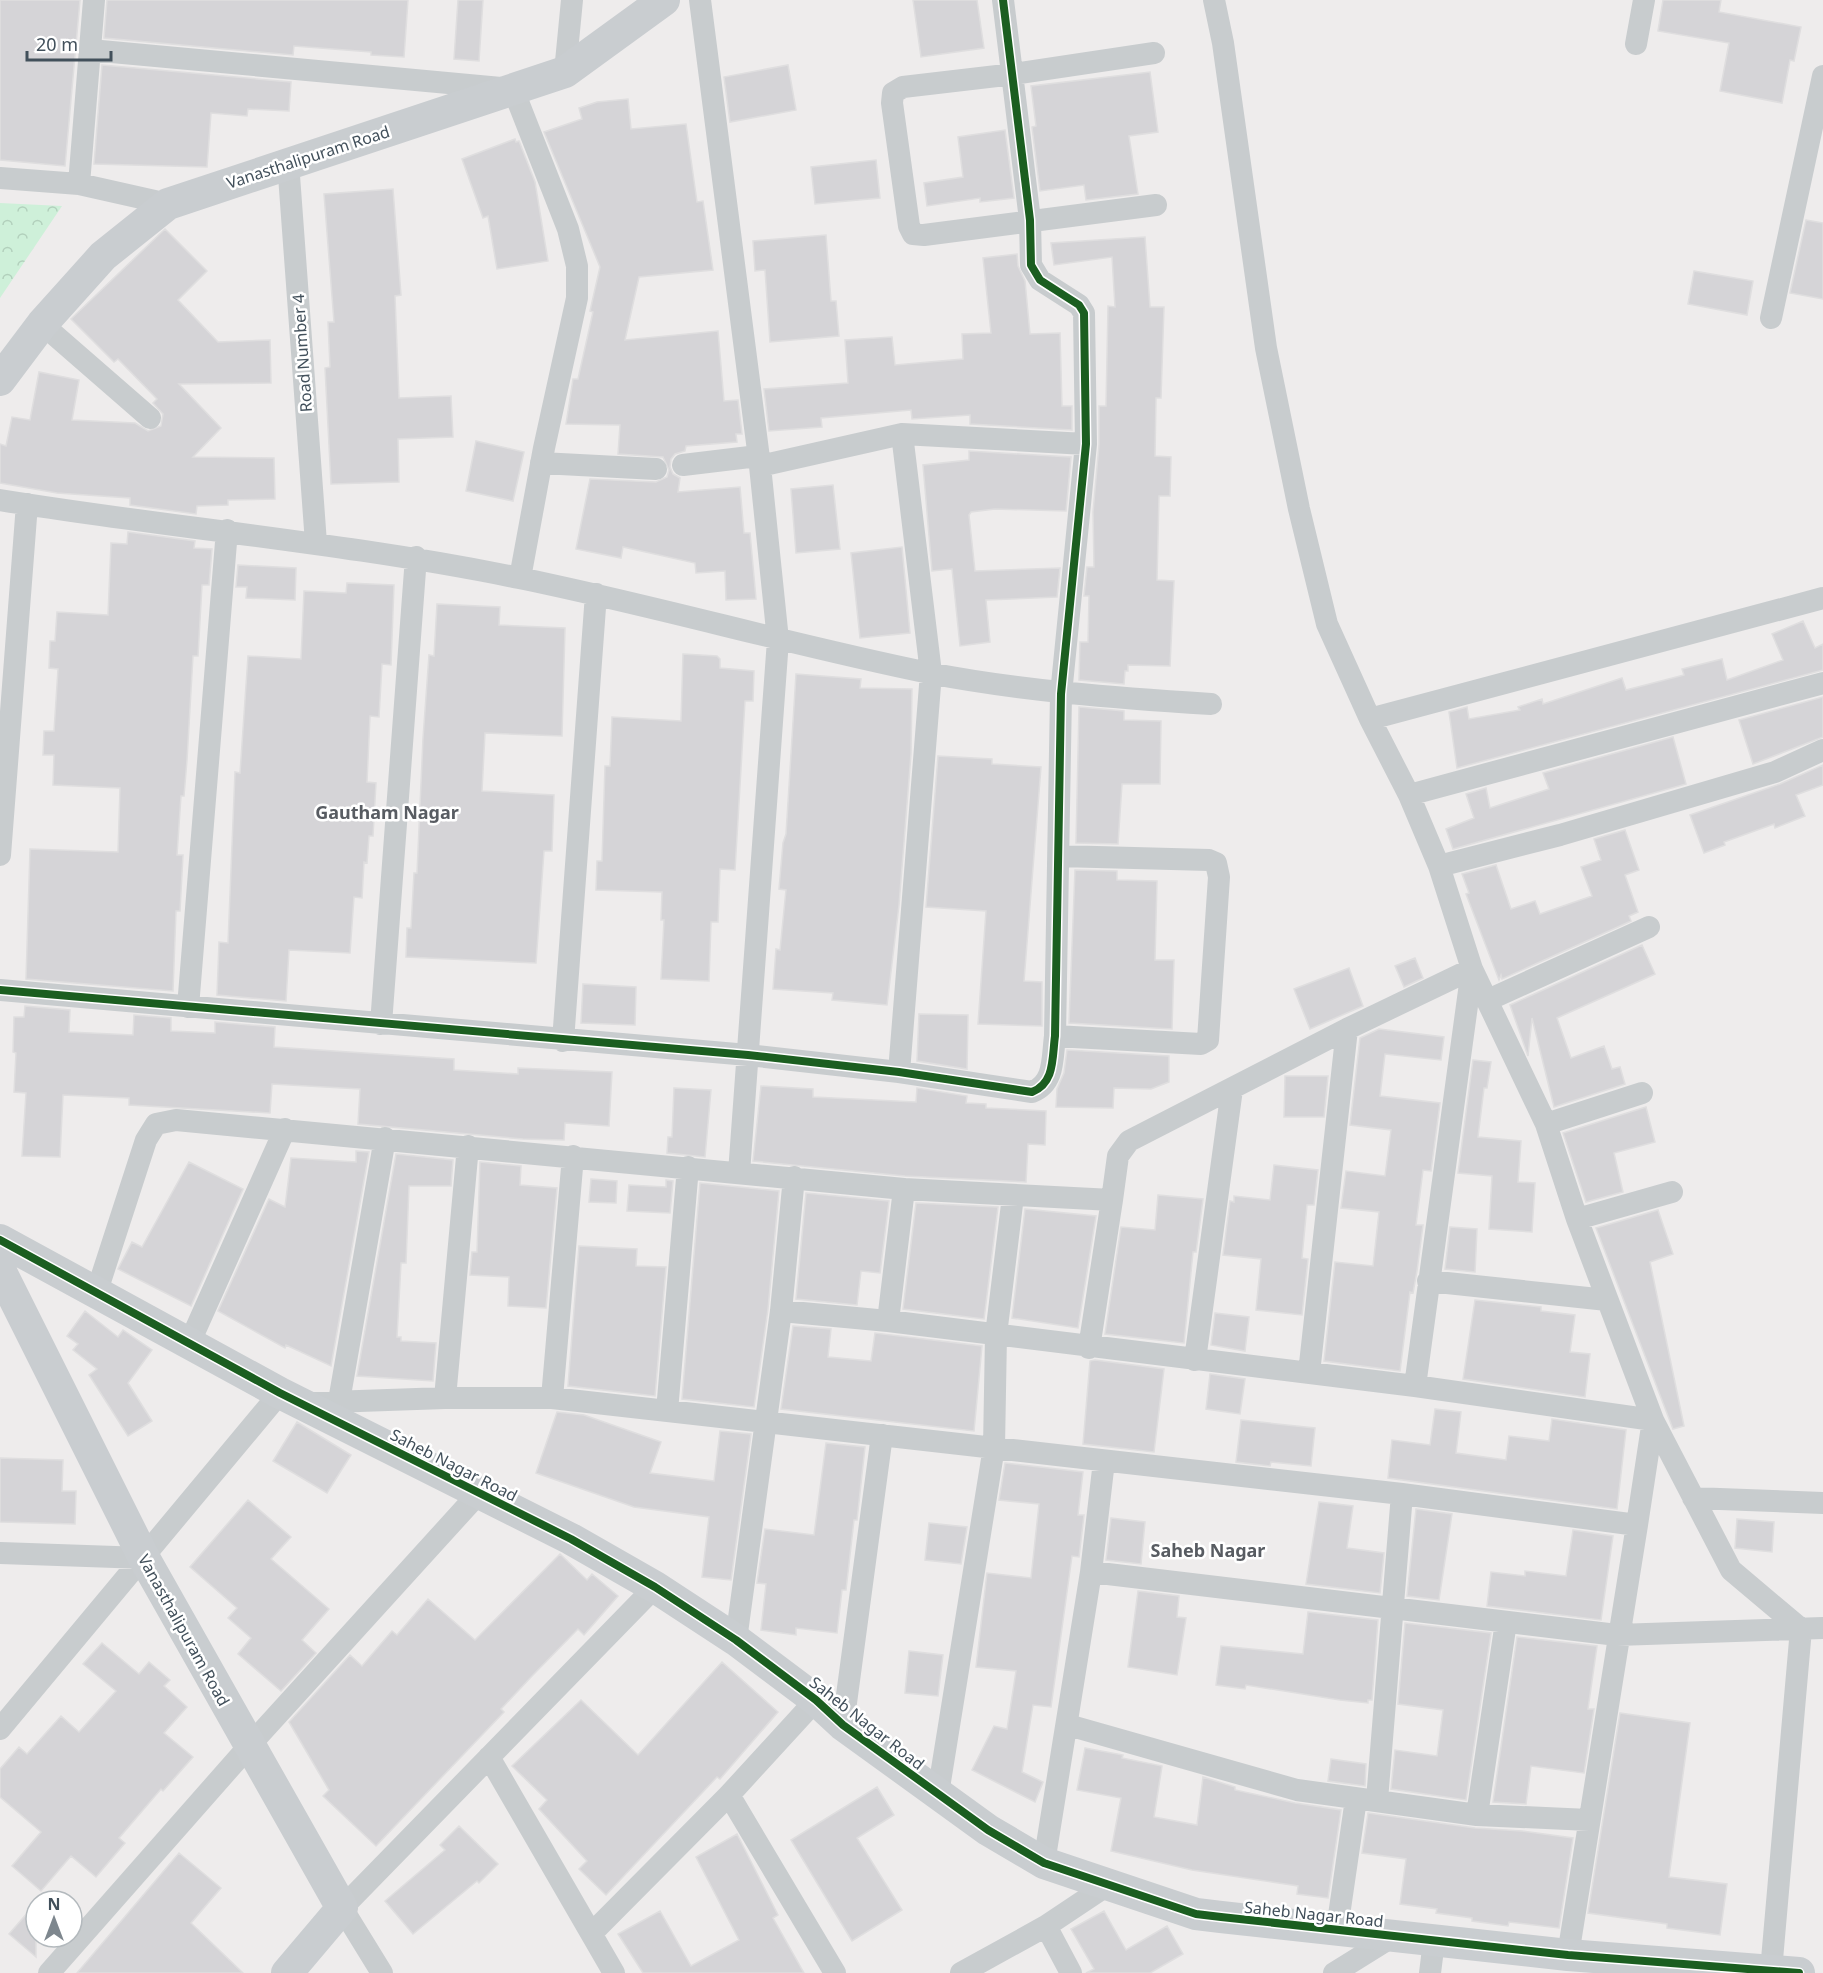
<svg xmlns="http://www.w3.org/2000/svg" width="1823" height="1973" font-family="'Noto Sans',sans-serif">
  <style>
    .park { fill: url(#park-crowns) }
    .building { fill: #d5d4d7; stroke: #dfdedf; stroke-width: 1.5 }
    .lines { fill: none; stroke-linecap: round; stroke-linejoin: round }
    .street { stroke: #c8ccce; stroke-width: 22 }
    .secondary { stroke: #c9cdd0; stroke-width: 32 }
    .cycleway-casing { stroke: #fff; stroke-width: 11 }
    .cycleway { stroke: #1b5e20; stroke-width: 8 }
    .labels { text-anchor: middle; stroke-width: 5; stroke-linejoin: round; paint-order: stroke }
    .street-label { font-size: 16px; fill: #42505b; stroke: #fff }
    .neighbourhood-label { font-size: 18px; font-weight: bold; fill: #585c62; stroke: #fff }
  </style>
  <defs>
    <pattern id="park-crowns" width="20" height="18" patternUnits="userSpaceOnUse" patternTransform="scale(1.5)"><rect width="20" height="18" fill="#cef0d9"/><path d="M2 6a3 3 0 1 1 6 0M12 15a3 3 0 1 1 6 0" fill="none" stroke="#b2d0bc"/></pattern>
  </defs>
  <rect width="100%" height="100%" fill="#eeecec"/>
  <!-- park -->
  <path class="park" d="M0 203 62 206 0 298Z"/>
  <!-- building -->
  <path class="building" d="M0 0H80L65 166 0 160Z
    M107 0H408L404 57 371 55V52L294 46 293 55 104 38Z
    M458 0H483L479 61 454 59Z
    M913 0H977L984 48 921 57Z
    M1663 0H1721L1719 12 1801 27 1794 61 1790 60 1782 103 1720 91 1729 43 1658 31Z
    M102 65 291 82 289 111 248 109 247 116 211 113 207 167 94 164Z
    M788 65 796 110 730 122 724 77Z
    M1150 72 1158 132 1129 136 1138 194 1086 200 1084 185 1040 191 1032 127 1036 126 1031 86Z
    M628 99 631 129 686 124 697 202 703 201 713 270 639 277 625 340 718 331 724 401 738 400 742 434H736L737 442 686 446 685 451 675 454 671 459 670 467 673 474 680 478 678 492 740 487 744 533H750L756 599 726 600 725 571 696 573 695 563 623 547 621 558 576 549 590 479 656 482 667 477 669 470 663 457 618 454 620 425 566 424 573 379H578L593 312 590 311 600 267 544 132 582 119 579 108 597 102Z
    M1005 130 1014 198 980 202V198L927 206 924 183 963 177 958 137Z
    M515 139 516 142 519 141 535 182 548 261 497 269 488 216 483 218 462 159Z
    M876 160 880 198 815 204 811 167Z
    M393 189 401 295 395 296 399 398 451 396 453 437 398 439 399 482 331 484 325 368 330 367 328 322H334L324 194Z
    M1806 220 1823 223V299L1790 293Z
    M165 229 207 271 178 300 218 342 270 340 271 383 179 384 221 428 193 457 274 458 275 499 228 500V505L197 506 196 514 130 505V498L57 493 0 483V444L6 446 12 417 30 420 39 372 79 380 72 420 135 423 148 431 161 426 163 414 153 403 157 399 118 359 114 362 71 319Z
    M826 235 831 301H836L839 336 770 342 765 270 755 271 753 241Z
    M1145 237 1150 307H1164L1161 398H1156L1155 456 1171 457 1170 496H1159L1157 580 1174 581 1170 666 1128 665V671H1125L1124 684 1079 680 1080 642H1088L1089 596H1084L1087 567H1094L1093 512 1099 445V406H1106L1108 306 1115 307 1112 257 1054 265 1051 243Z
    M1017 254 1018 266 1025 281 1030 334 1060 333 1062 406H1072V430L970 424V415L912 419 911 410 821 418 822 427 769 431 764 389 848 383 845 340 892 337 895 365 963 359 962 334 991 333 983 258Z
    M1694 271 1753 281 1747 315 1688 304Z
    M476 441 524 452 513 501 466 491Z
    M969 451 1071 457 1066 511 995 509 971 512 969 515 975 571 1060 568 1057 597 986 600 990 642 960 646 952 569 932 571 923 465 969 460Z
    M833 485 840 549 796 553 791 489Z
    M128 532 195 541 194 548 212 549 209 585H202L198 656H193L187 760 184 796H181L177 855H183L180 911H176L173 991 26 979 30 849 118 852 120 788 53 785 54 755H43L44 731H54L58 669 49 668 50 641H55L57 612 108 615 111 543 127 544Z
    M902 547 910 633 860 638 851 553Z
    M238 565 296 568 295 600 246 598 247 587H236Z
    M347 583 394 585 391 665 382 664 379 717 370 716 367 782 376 783 373 836H369L367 863 364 862 362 898 354 897 350 953 289 950 286 1001 217 995 219 942 228 943 235 772 240 773 248 656 301 659 304 591 346 593Z
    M437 604 500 607 499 625 565 628 562 736 485 733 482 791 554 795 552 851H544L536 963 406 957 407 928H411L414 873H417L423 738 429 655 434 656Z
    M1803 621 1815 648 1823 644V670L1457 768 1449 712 1467 707 1469 719 1520 710 1518 707 1542 699 1543 704 1622 678 1626 690 1684 675 1682 669 1722 659 1727 680 1783 660 1772 634Z
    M683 654 717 656 720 659V668L754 671 753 701H745L735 870 720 869 718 922H711L709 981 661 979 664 920H661L662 892 596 890 597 861H602L605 766H610L612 717 681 721Z
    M796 674 861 679 860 688 912 689 911 754 899 905 887 1005 832 1000 833 993 773 989 776 949 780 950 786 890 779 889 783 843 786 834Z
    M1823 697V737L1753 764 1739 720Z
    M1079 707 1124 711V720L1161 721 1160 784H1122L1118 844 1076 843Z
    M1673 737 1686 784 1453 849 1446 829 1474 818 1466 794 1486 788 1490 808 1549 789 1543 773Z
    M938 756 992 759V764L1041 767 1024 981 1042 982V1026L978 1024 986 911 926 907Z
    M1823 765V785L1796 795 1805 816 1775 828 1774 824 1724 842 1725 845 1704 853 1690 815 1780 784Z
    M1625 830 1639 870 1625 875 1638 912 1629 916 1631 921 1502 979 1501 975 1499 980 1466 894 1469 893 1462 874 1496 865 1511 909 1535 901 1540 914 1592 896 1581 867 1601 860 1594 839Z
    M1075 870 1117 871V880L1157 881 1155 960H1174L1172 1029 1069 1023Z
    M1642 945 1655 974 1557 1018 1571 1058 1604 1046 1612 1069 1620 1067 1625 1084 1554 1107 1532 1018 1528 1056 1510 1005Z
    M1415 958 1423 978 1404 987 1395 966Z
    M1349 968 1363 1006 1310 1029 1294 989Z
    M583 984 636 987 635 1025 581 1023Z
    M25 1006 70 1010 69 1032 133 1035 134 1015 171 1018V1031L215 1033V1022L275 1027 274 1047 454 1059V1070L518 1074V1068L612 1072 609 1126 565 1123 564 1140 523 1139 358 1124 360 1089 272 1084 270 1113 129 1105V1098L63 1095 60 1157 22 1156 26 1093 14 1092 16 1053 13 1052 14 1017H24Z
    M919 1014 968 1015 967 1069 917 1061Z
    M1379 1029 1444 1037 1441 1060 1385 1054 1380 1096 1440 1103 1431 1171 1423 1170 1416 1225H1423L1417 1271 1413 1293 1410 1292 1400 1371 1324 1361 1335 1262 1373 1266 1379 1212 1341 1208 1346 1171 1385 1176 1391 1130 1350 1125 1360 1038Z
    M1067 1050 1169 1056V1082L1151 1089 1114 1088 1113 1108 1056 1107 1057 1089 1064 1073Z
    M1473 1060 1491 1062 1487 1088H1484L1478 1137 1521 1141 1518 1182 1535 1183 1532 1232 1489 1229 1492 1176 1458 1173Z
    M1285 1076H1328L1324 1117H1284Z
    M761 1086 813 1089V1097L916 1102 917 1088 967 1096 966 1103 986 1104V1108L1046 1111 1045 1145 1028 1144 1026 1182 905 1176 753 1161Z
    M674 1088 711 1090 705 1157 667 1153 668 1137H672Z
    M1646 1107 1655 1142 1614 1153 1623 1192 1586 1202 1563 1133Z
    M356 1151 369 1152 331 1366 286 1345 285 1348 218 1311 268 1201 269 1199 285 1207 291 1158 356 1162Z
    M396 1154 453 1160 451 1186H409L406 1263H401L397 1337H401V1341L436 1343 433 1381 357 1376Z
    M189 1162 243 1189 191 1306 118 1269 132 1242 142 1247Z
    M480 1162 521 1166 520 1185 557 1188 546 1308 508 1306 509 1277 470 1275 472 1252H477Z
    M1274 1165 1318 1170 1314 1205H1307L1302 1258 1308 1259 1302 1315 1256 1310 1261 1259 1223 1255 1230 1201 1234 1202V1196L1270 1200Z
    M591 1179 617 1181 616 1203 589 1202Z
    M666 1180 673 1181 670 1213 627 1211 629 1185 666 1187Z
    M700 1183 779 1191 768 1309 754 1407 682 1399Z
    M806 1193 889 1201 880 1273 861 1271 857 1305 796 1299Z
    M1158 1195 1203 1199 1196 1252H1193L1184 1343 1105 1334 1121 1227 1155 1230Z
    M916 1203 998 1207 984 1319 903 1309Z
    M1025 1209 1096 1216 1078 1328 1012 1318Z
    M1658 1210 1673 1254 1650 1262 1684 1426 1673 1429 1596 1228Z
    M1450 1227 1477 1229 1475 1272 1445 1269Z
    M579 1246 637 1249 636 1266 666 1267 655 1396 568 1386Z
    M1475 1300 1541 1307V1311L1575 1315 1570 1352 1590 1354 1585 1397 1463 1379Z
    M85 1311 118 1337 123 1330 152 1350 128 1383 152 1421 128 1436 89 1375 97 1369 73 1350 78 1344 67 1336Z
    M1215 1313 1249 1317 1245 1351 1211 1345Z
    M793 1326 831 1329 828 1357 871 1361 875 1333 982 1346 974 1431 781 1409Z
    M1095 1360 1164 1369 1154 1452 1083 1444 1090 1361Z
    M1210 1374 1245 1379 1240 1414 1206 1409Z
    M1435 1409 1461 1412 1456 1453 1506 1460 1509 1436 1549 1441 1552 1419 1626 1430 1617 1509 1388 1478 1392 1440 1430 1445Z
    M557 1412 584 1415 661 1442 650 1473 714 1481 720 1431 751 1434 731 1580 702 1577 709 1517 634 1507 536 1473Z
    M1241 1420 1315 1428 1311 1466 1271 1462 1270 1466 1236 1462Z
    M297 1422 351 1455 327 1493 273 1461Z
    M826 1443 865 1447 857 1520H854L846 1590H842L837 1633 796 1628V1635L761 1630 766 1584 757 1583 765 1529 814 1535Z
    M0 1458 63 1460 62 1491H76L75 1524 0 1522Z
    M1005 1463 1083 1472 1078 1515H1084L1079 1557 1072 1556 1051 1707 1033 1705 1022 1772 1043 1782 1035 1802 972 1770 994 1726 1007 1729 1016 1671 976 1667 987 1573 1031 1578 1039 1504 999 1500Z
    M248 1500 291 1537 271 1559 329 1609 302 1640 316 1653 281 1691 238 1654 251 1638 228 1618 237 1608 190 1567Z
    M1319 1502 1353 1506 1347 1548 1384 1553 1380 1593 1306 1584Z
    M1416 1509 1452 1514 1439 1600 1407 1596Z
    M1111 1518 1145 1522 1141 1564 1106 1560Z
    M1737 1519 1774 1522 1772 1552 1735 1548Z
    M929 1523 967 1527 961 1564 925 1560Z
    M1573 1530 1613 1536 1601 1620 1487 1606 1491 1572 1525 1576V1571L1566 1576Z
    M560 1554 587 1580 592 1574 618 1596 584 1635 578 1629 533 1675 501 1709 504 1712 376 1846 323 1796 329 1790 289 1722 350 1655 362 1666 392 1631 397 1635 428 1599 475 1640Z
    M1138 1591 1179 1596 1177 1617 1186 1618 1177 1675 1128 1667Z
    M1308 1612 1378 1620 1372 1700H1368V1703L1340 1700 1246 1685 1245 1689 1216 1685 1221 1646 1303 1654Z
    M1405 1623 1491 1633 1466 1800 1391 1789 1395 1750 1437 1756 1443 1710 1398 1704Z
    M1517 1637 1597 1646 1588 1709H1594L1584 1773 1531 1766 1526 1804 1493 1802Z
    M102 1643 139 1674 149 1662 170 1680 164 1686 187 1707 164 1733 193 1757 163 1791 161 1789 119 1838 125 1843 96 1877 71 1856 41 1891 12 1866 41 1832 0 1797V1769L19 1747 27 1754 61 1716 79 1732 116 1691 83 1664Z
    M909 1651 943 1655 938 1696 905 1693Z
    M722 1662 778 1712 720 1779 717 1777 606 1895 579 1869 587 1861 539 1809 547 1800 512 1766 581 1700 638 1755Z
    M1620 1713 1690 1723 1669 1877 1727 1884 1720 1935 1667 1928V1924L1588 1913Z
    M1085 1748 1123 1755 1122 1758 1162 1766 1154 1817 1197 1825 1203 1777 1235 1787V1790L1295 1803 1341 1810 1328 1898 1297 1894 1298 1886 1192 1870 1111 1851 1121 1798 1077 1790Z
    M1331 1759 1366 1764 1365 1786 1328 1781Z
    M877 1787 894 1815 857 1838 902 1910 852 1941 791 1840Z
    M1368 1813 1475 1828 1522 1831 1573 1838 1559 1928 1509 1922 1508 1926 1472 1921V1918L1436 1913 1437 1909 1400 1904 1406 1859 1362 1853Z
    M459 1826 498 1864 479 1883 477 1881 413 1934 385 1901 445 1850 440 1845Z
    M737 1834 778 1915 773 1918 804 1973H643L618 1934 660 1911 691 1966 739 1940 696 1857Z
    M179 1853 221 1888 191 1923 243 1973H77Z
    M36 1903V1957L9 1934Z
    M1104 1911 1126 1950 1167 1926 1183 1954 1150 1973H1086L1094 1969 1071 1929Z"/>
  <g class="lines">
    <!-- street -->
    <path class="street" d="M700 0 760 466 778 640 739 1173
      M1214 0 1223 43 1266 348 1299 509 1327 624 1370 719 1409 795 1439 866 1472 969 1546 1124 1577 1219 1653 1420 1637 1525
      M1636 44 1644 0
      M90 50 513 89 568 229 577 266V298L544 448 520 578
      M1154 53 1014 74 903 87 893 93 892 103 909 226 913 234 924 235 1156 205
      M565 72 572 0
      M288 162 316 543
      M0 178 79 184 168 204
      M79 184 94 0
      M1771 318 1823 76
      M42 324 150 418
      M541 463 656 469
      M683 465 758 456
      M760 466 902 434 1086 444
      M0 500C173 528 347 543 519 578 657 606 791 645 929 673 1022 691 1116 698 1211 704
      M1370 719 1823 598
      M1409 795 1823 683
      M0 855 27 504
      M1439 866 1560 835 1775 772 1823 750
      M0 990 748 1055 899 1072 1032 1092C1055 1083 1052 1058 1055 1036L1061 694 1086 444 1084 313 1079 305 1040 280 1031 265 1030 220 1003 0
      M1488 1000 1649 927
      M188 1007 227 530
      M381 1024 416 557
      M1055 1036 1201 1044 1208 1040 1219 877 1216 863 1209 860 1059 856
      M563 1041 596 594
      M899 1072 931 673 902 434
      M1546 1124 1642 1093
      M1577 1219 1672 1192
      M1428 1281 1607 1300
      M96 1294 146 1140 156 1124 176 1120 904 1189 1112 1200 1118 1156 1129 1141 1347 1029 1472 969 1415 1386
      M781 1311 888 1321 1415 1386 1653 1420 1731 1570 1801 1629 1771 1971
      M888 1321 904 1189
      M189 1344 285 1129
      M1089 1348 1112 1200
      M1195 1360 1232 1089
      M1309 1373 1347 1029
      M445 1398 468 1146
      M552 1398 573 1156
      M339 1401 385 1138
      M302 1403 445 1398H552L1402 1494 1637 1525 1568 1955
      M667 1411 688 1167
      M1693 1498 1823 1503
      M0 1553 144 1558
      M1091 1572 1617 1635 1823 1628
      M736 1640 781 1311 794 1177
      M843 1725 882 1435
      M1068 1725 1297 1790 1477 1815 1589 1820
      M0 1729 280 1393
      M489 1757 614 1973
      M938 1794 994 1447 996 1335 1013 1196
      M729 1795 835 1973
      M1377 1800 1402 1494
      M1477 1815 1506 1622
      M1044 1863 1091 1572 1104 1461
      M1337 1929 1356 1799
      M592 1933 729 1795 816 1700
      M49 1973 249 1746 479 1493
      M382 1973 342 1908 655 1587
      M961 1973 1046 1926
      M1071 1973 1046 1926 1109 1884
      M1334 1973 1392 1937
      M1430 1973 1434 1941"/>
    <!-- secondary -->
    <path class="secondary" d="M0 380 42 324 103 256 168 204 565 72 664 0
      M0 1240 280 1393 571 1539 655 1587 736 1640 816 1700 843 1725 988 1830 1044 1863 1196 1914 1221 1917 1568 1955 1799 1973
      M0 1270 144 1558 342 1908 287 1973"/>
    <defs>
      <path id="cycleway" d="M0 990 748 1055 899 1072 1032 1092C1055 1083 1052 1058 1055 1036L1061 694 1086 444 1084 313 1079 305 1040 280 1031 265 1030 220 1003 0
        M0 1240 280 1393 571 1539 655 1587 736 1640 816 1700 843 1725 988 1830 1044 1863 1196 1914 1221 1917 1568 1955 1799 1973"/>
    </defs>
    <!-- cycleway casing -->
    <use href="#cycleway" class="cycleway-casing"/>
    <!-- cycleway -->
    <use href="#cycleway" class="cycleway"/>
  </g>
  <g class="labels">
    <!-- street labels -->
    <g class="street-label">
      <text transform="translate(308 157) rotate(-18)" y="6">Vanasthalipuram Road</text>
      <text transform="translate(302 353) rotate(-94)" y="6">Road Number 4</text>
      <text transform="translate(454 1465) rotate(27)" y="6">Saheb Nagar Road</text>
      <text transform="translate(184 1630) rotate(61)" y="6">Vanasthalipuram Road</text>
      <text transform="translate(867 1723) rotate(38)" y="6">Saheb Nagar Road</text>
      <text transform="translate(1314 1914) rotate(6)" y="6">Saheb Nagar Road</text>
    </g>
    <!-- neighbourhood labels -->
    <g class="neighbourhood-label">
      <text x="387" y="819">Gautham Nagar</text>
      <text x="1208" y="1557">Saheb Nagar</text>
    </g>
  </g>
  <!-- north arrow -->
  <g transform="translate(54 1919)"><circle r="28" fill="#ffffff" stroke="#b3b9bd" stroke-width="1.5"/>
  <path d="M0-4.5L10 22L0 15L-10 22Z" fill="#7e878e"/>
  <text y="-9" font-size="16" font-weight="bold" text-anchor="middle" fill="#42505b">N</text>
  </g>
  <!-- scale -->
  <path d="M27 51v9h84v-9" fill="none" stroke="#42505b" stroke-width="3"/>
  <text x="36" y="51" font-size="18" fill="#42505b" stroke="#ffffff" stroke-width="4.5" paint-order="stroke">20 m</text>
</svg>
